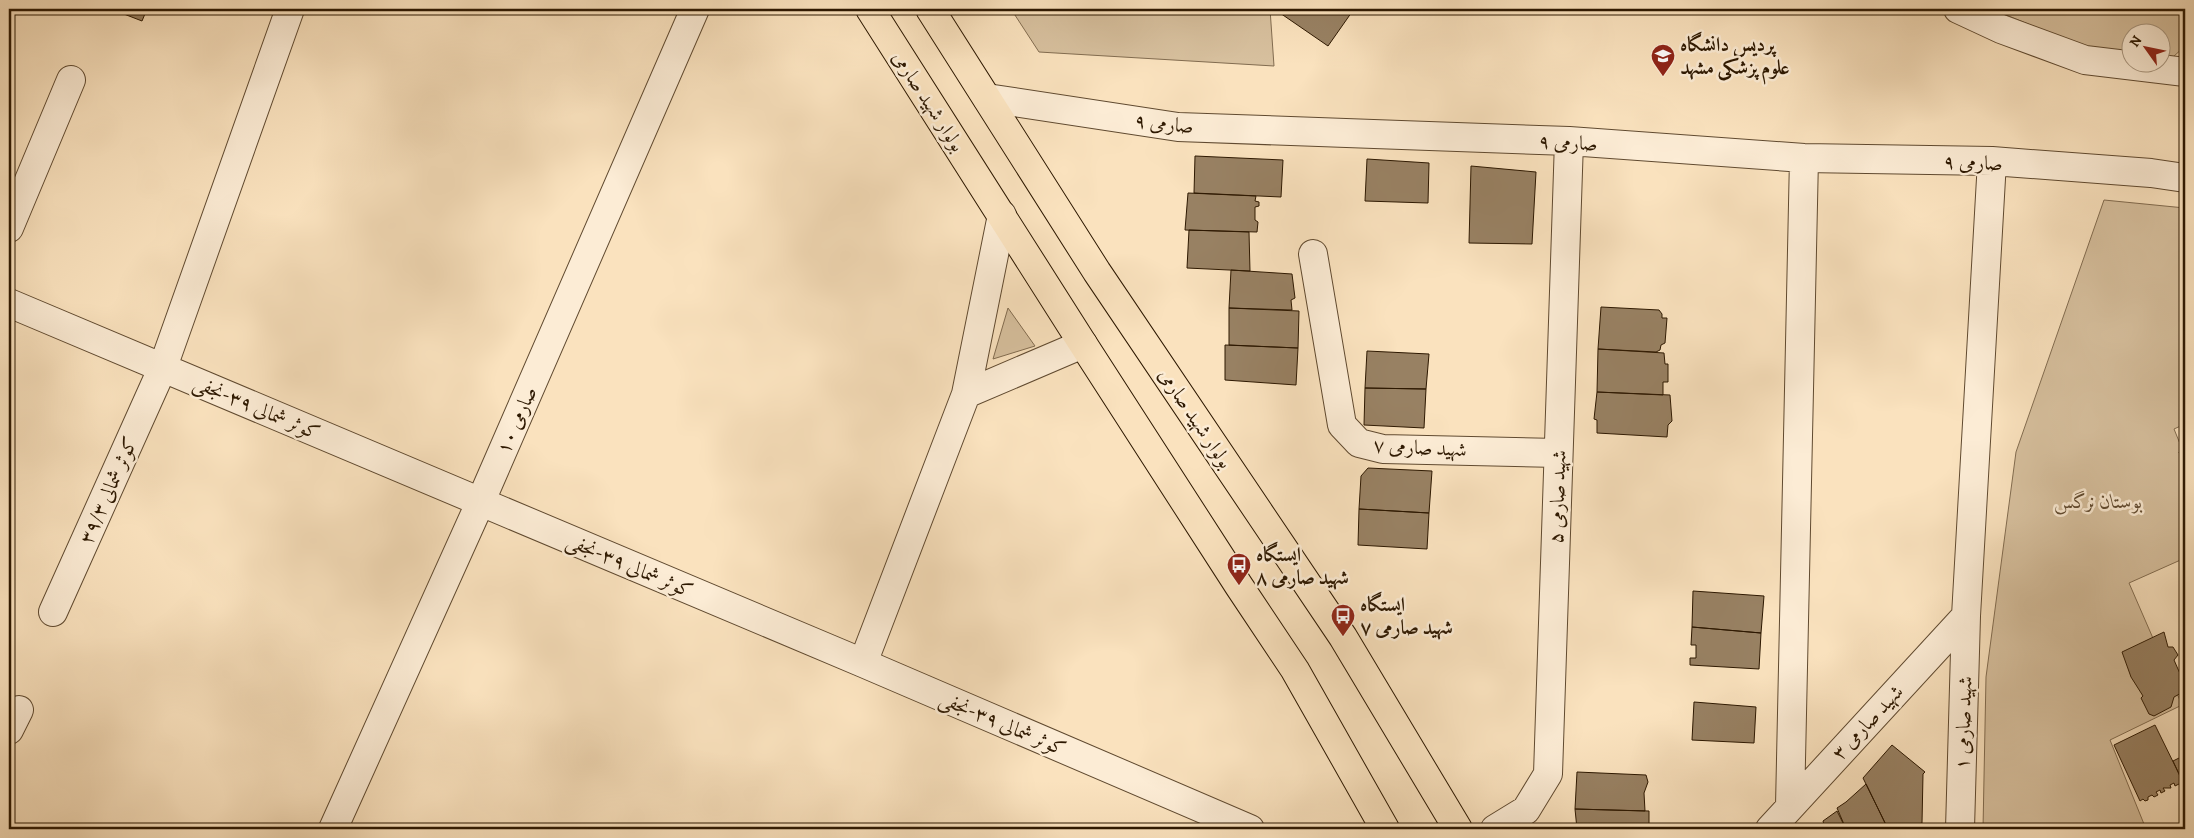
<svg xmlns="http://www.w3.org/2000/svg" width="2194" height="838" font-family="Alegreya,Amiri,serif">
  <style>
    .green { fill: #d7c09e; stroke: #826c50 }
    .building { fill: #988163; stroke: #2d1801 }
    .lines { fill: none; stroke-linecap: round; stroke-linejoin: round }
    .minor-casing { stroke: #604a30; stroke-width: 30 }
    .major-casing { stroke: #2d1801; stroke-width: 30 }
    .minor { stroke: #fcecd5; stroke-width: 28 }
    .major { stroke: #fae2be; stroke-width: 28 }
    .labels { text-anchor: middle; stroke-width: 5; stroke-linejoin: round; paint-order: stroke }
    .poi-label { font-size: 20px; font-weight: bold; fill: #2d1801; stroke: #fcecd5; text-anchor: start }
    .street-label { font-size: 20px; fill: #2d1801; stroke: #fcecd5 }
    .park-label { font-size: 20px; font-style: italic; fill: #604a30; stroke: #fcecd5 }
  </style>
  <rect width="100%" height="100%" fill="#fae2be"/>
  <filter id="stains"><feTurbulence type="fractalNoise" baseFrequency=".004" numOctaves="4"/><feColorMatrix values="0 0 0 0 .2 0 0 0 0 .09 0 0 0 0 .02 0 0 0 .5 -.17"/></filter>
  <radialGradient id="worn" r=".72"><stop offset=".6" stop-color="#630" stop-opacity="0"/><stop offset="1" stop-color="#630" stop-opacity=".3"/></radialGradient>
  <!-- green -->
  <path class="green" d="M1011 9H1270L1274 66 1039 52Z
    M1992 9H2185V46L2173 57 2162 56V32H2132L2131 52 2081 46Z
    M2104 200 2185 208V424L2174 429 2185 456V558L2129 583 2182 705 2110 740 2146 829H1983L1986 677 2016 452Z
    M1008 308 1035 346 993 359Z"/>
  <!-- building -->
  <path class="building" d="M111 9H147L142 21Z
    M1283 9H1354L1328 46 1280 13Z
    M1195 156 1283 160 1281 197 1194 193Z
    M1367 159 1429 163 1428 203 1365 201Z
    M1471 166 1536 172 1532 244 1469 243Z
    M1188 193 1256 196 1255 201 1259 202V206L1255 207V220L1258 222 1257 232 1185 230Z
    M1189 230 1249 232 1250 271 1187 268Z
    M1231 270 1292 274 1295 298 1291 300 1292 310 1229 308Z
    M1601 307 1659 310 1662 314V318H1667L1665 343 1661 345 1660 350 1656 352 1598 349Z
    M1229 308 1299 311 1298 348 1229 345Z
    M1225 345 1298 348 1296 385 1225 380Z
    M1598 349 1664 353 1665 364H1668V382H1663V395L1597 392Z
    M1367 351 1429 354 1426 389 1365 388Z
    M1365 388 1426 389 1424 428 1364 425Z
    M1597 392 1670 395 1672 421 1668 425 1667 437 1597 433V420L1594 419Z
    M2185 448V466L2179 452Z
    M1368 468 1432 471 1429 513 1359 509 1361 476Z
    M1359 509 1429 513 1427 549 1358 545Z
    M1693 591 1764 596 1761 633 1692 627Z
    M1692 627 1761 633 1759 669 1690 665V658H1696V645H1691Z
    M2164 632 2168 647H2173L2178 655 2174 660 2185 685V691L2174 697 2171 707 2154 716 2149 714 2141 698 2143 696 2131 677 2122 652Z
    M1694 702 1756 707 1754 743 1692 740Z
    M2155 725 2183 782 2175 786 2174 783 2170 785 2171 788H2163L2165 791 2161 793 2160 790 2156 792 2158 795 2154 797 2152 795 2148 797V800L2145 801 2143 799 2140 801 2114 745Z
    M1892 745 1925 772 1923 774 1922 823 1899 829H1888L1863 778Z
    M2185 755V787L2173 761Z
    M1577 772 1646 775 1648 782 1644 793 1645 811 1575 809Z
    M1866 784 1868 788 1888 829H1846L1837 808 1846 802Z
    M1575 809 1649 811V829H1577Z
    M1837 811 1846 829H1818L1824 825 1823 821Z"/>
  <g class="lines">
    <defs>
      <path id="minor" d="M1958 9 2001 29 2085 60 2185 72
        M987 98 1178 127 1569 141 1804 158 1992 161 2151 173 2185 178
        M9 228 71 80
        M1313 254 1342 425 1359 443 1383 449 1558 453
        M9 303 863 663 1250 829
        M966 394 1083 344
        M53 612 163 367 290 9
        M863 663 966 394 1002 215
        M9 730 19 710
        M1790 806 1804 158
        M333 829 480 503 695 9
        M1495 829 1526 810 1548 774 1569 141
        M1770 829 1966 616
        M1960 829 1966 616 1992 161"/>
      <path id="major" d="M870 9 1083 344 1239 586 1295 670 1385 829
        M930 9 1097 272 1343 637 1458 829"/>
    </defs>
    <!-- minor casing -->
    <use href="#minor" class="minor-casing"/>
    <!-- major casing -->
    <use href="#major" class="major-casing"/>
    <!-- minor -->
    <use href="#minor" class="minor"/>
    <!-- major -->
    <use href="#major" class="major"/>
  </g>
  <!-- icons -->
  <defs>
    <symbol id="university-pin" viewBox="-11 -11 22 30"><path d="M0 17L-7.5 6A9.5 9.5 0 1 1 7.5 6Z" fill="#8f2418" stroke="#fcecd5"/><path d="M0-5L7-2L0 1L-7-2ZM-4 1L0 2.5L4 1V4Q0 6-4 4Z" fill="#fff"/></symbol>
    <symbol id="bus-pin" viewBox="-11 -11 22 30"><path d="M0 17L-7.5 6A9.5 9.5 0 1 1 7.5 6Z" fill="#8f2418" stroke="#fcecd5"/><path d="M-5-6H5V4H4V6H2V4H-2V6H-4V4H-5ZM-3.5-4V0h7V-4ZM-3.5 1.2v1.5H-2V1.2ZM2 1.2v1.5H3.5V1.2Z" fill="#fff"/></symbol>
  </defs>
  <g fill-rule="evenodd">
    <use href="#university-pin" x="1649" y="42" width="28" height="38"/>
    <use href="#bus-pin" x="1225" y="551" width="28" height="38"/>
    <use href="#bus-pin" x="1329" y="602" width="28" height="38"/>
  </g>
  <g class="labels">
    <!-- poi labels -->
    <g class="poi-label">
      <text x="1680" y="51">پردیس دانشگاه<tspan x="1680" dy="23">علوم پزشکی مشهد</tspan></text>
      <text x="1256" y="561">ایستگاه<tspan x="1256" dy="23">شهید صارمی ۸</tspan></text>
      <text x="1360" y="611">ایستگاه<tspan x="1360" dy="23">شهید صارمی ۷</tspan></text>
    </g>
    <!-- street labels -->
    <g class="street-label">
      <text transform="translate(929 101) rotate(57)" y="7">بولوار شهید صارمی</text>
      <text transform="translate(1164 123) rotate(6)" y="7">صارمی ۹</text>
      <text transform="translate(1568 142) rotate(3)" y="7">صارمی ۹</text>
      <text transform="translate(1973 162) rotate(2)" y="7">صارمی ۹</text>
      <text transform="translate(257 407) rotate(23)" y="7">کوثر شمالی ۳۹-نجفی</text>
      <text transform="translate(1196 418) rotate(56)" y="7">بولوار شهید صارمی</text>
      <text transform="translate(516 420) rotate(-66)" y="7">صارمی ۱۰</text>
      <text transform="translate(1420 447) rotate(3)" y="7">شهید صارمی ۷</text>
      <text transform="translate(108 490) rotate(-66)" y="7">کوثر شمالی ۳۹/۳</text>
      <text transform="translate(1557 497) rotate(-88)" y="7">شهید صارمی ۵</text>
      <text transform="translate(630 565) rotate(23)" y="7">کوثر شمالی ۳۹-نجفی</text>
      <text transform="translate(1867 722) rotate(-47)" y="7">شهید صارمی ۳</text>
      <text transform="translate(1003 723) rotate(23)" y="7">کوثر شمالی ۳۹-نجفی</text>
      <text transform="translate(1963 723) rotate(-88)" y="7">شهید صارمی ۱</text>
    </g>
    <!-- park labels -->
    <g class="park-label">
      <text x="2098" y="508">بوستان نرگس</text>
    </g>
  </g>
  <!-- margin -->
  <rect width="2194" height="838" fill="none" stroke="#fae2be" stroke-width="30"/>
  <rect x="10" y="10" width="2174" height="818" fill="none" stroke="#2d1801" stroke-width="2.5"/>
  <rect x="15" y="15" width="2164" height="808" fill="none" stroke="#2d1801"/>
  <!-- north arrow -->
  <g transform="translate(2146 48) rotate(303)"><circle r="24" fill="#fcecd5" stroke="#a99780"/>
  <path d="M0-4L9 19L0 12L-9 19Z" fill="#8f2418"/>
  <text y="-8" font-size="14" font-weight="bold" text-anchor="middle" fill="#2d1801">N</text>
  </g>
  <rect width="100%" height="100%" filter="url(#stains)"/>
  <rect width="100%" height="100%" fill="url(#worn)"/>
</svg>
